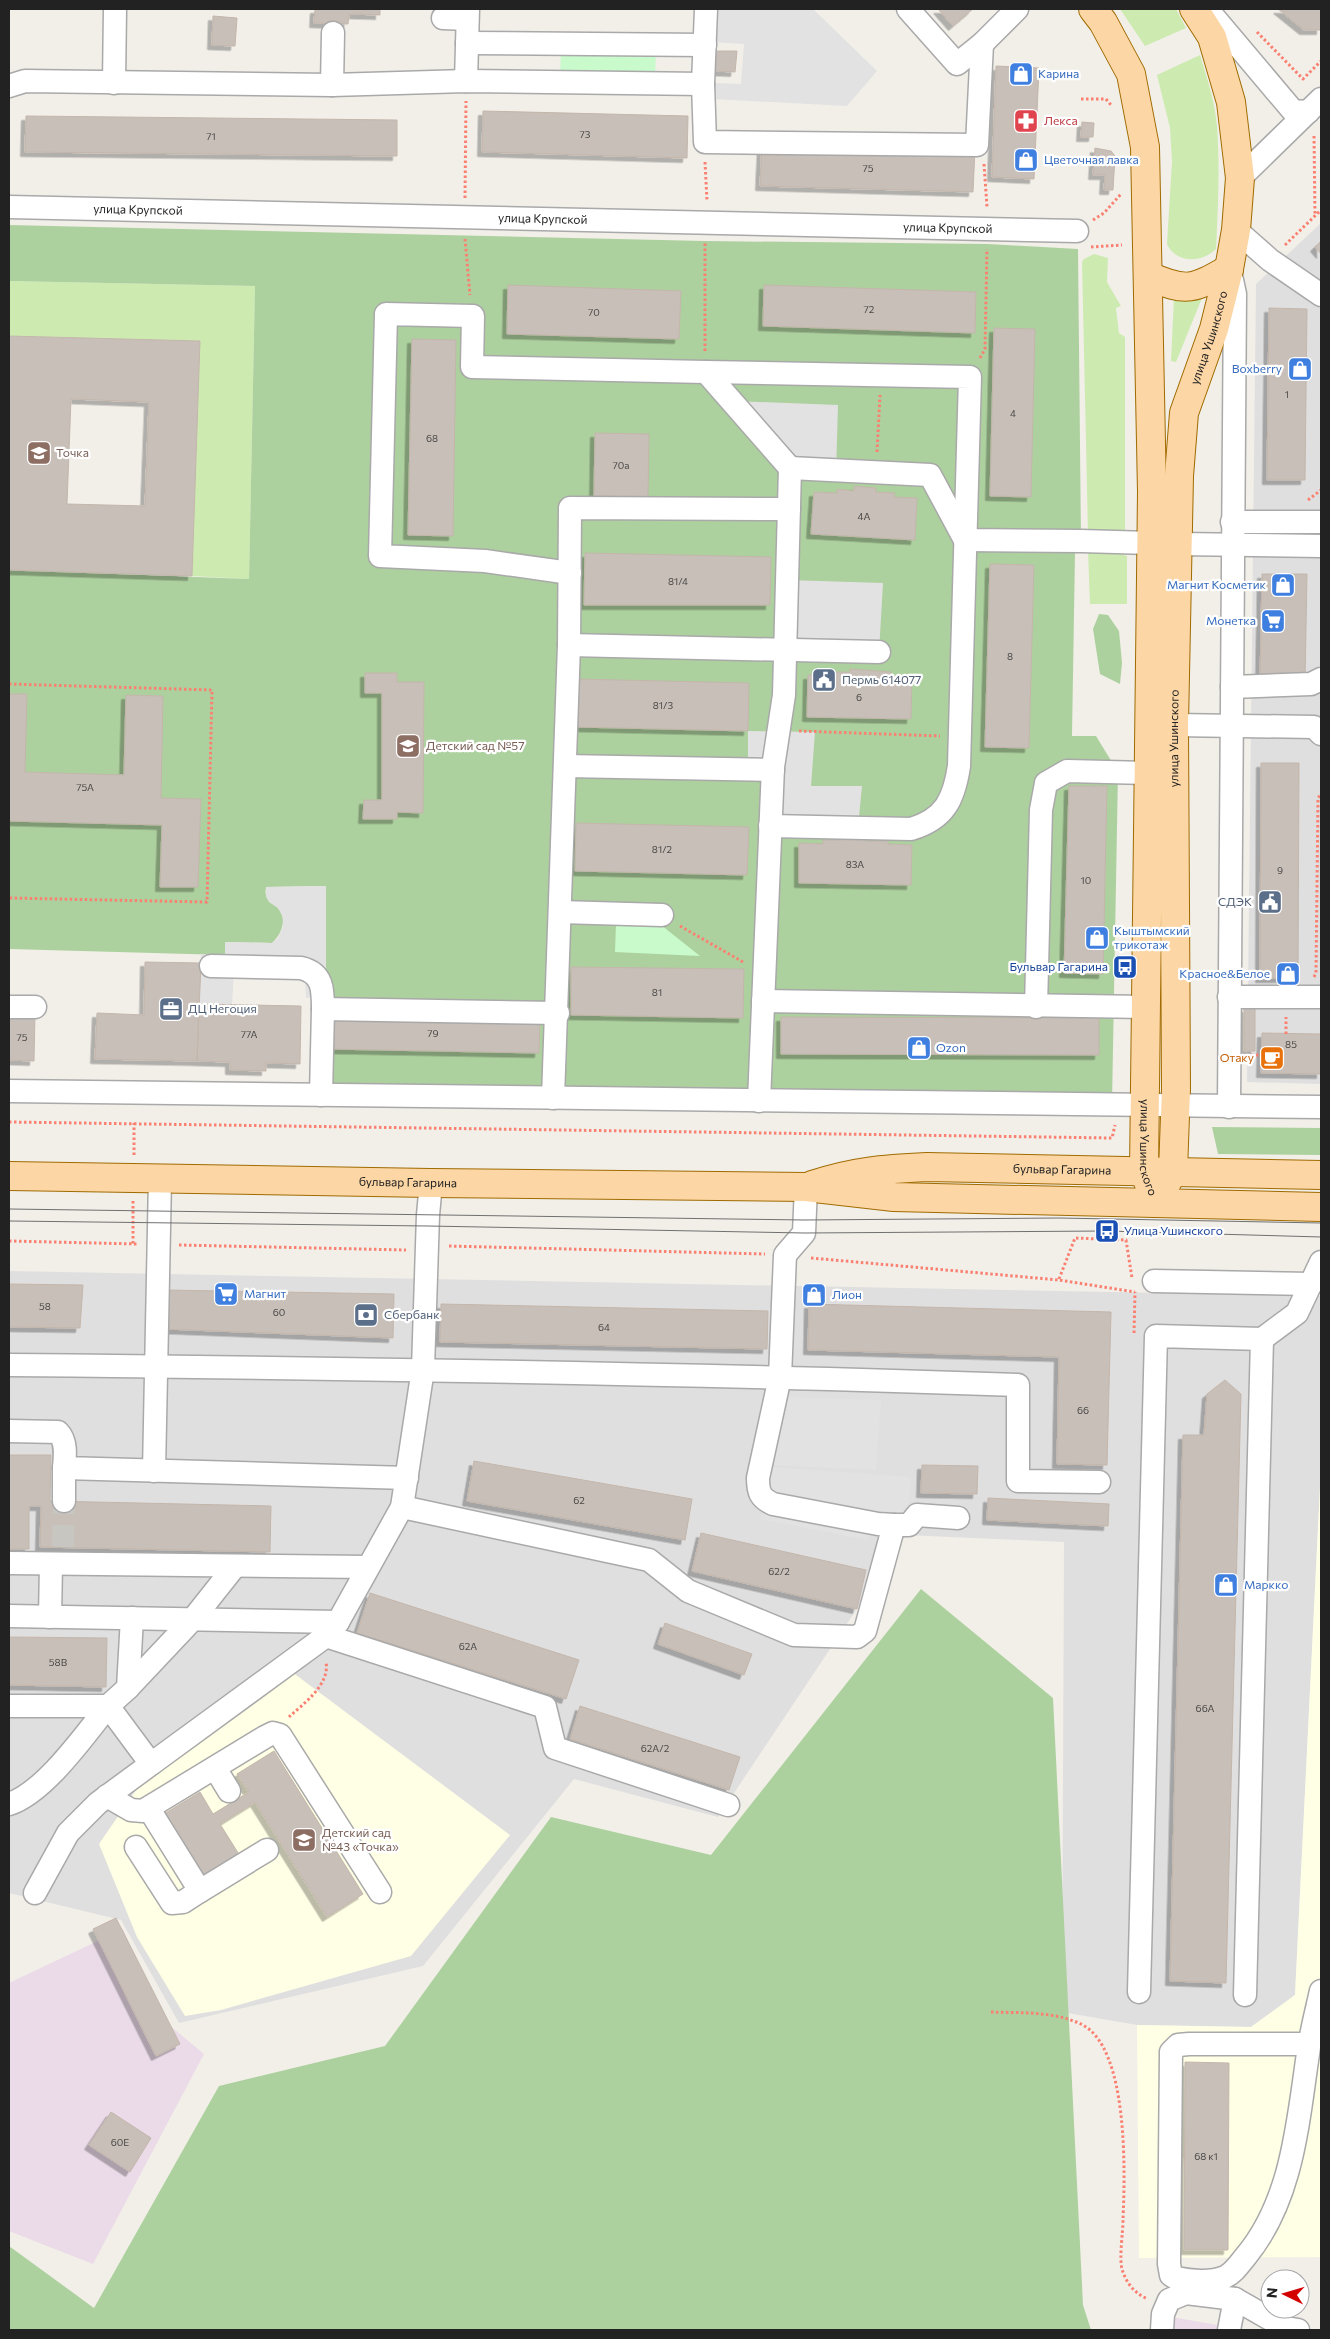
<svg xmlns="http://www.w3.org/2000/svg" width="1330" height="2339" font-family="Commissioner,sans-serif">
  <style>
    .residential { fill: #e0dfdf }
    .industrial { fill: #ebdbe8 }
    .education { fill: #ffffe5 }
    .grass { fill: #cdebb0 }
    .forest { fill: #add19e }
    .park { fill: #c8facc }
    .parking { fill: #e2e2e2 }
    .building { fill: #c7bfb8; stroke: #c4b6ab; fill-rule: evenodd; filter: url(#shadow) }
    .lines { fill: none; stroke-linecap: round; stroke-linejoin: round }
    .minor-tunnel { stroke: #c8c6c1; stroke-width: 22; stroke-dasharray: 22 11; stroke-linecap: butt }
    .minor-casing { stroke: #a9a9a9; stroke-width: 25 }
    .major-casing { stroke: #a06b00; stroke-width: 30 }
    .path { stroke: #fa8072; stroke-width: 3; stroke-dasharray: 2.5 2.5; stroke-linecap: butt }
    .minor { stroke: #fff; stroke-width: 22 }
    .major { stroke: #fcd6a4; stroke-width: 28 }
    .tram { stroke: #707070; stroke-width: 1 }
    .labels { text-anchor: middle; stroke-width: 4.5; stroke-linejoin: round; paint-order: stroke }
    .number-label { font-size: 10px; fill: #4b4948 }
    .shop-label { font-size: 12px; fill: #366cbe; stroke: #fff; text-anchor: start }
    .health-label { font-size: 12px; fill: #be3a42; stroke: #fff; text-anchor: start }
    .street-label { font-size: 12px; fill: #222; stroke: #fff }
    .education-label { font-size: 12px; fill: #785e54; stroke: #fff; text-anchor: start }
    .service-label { font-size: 12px; fill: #4e5e75; stroke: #fff; text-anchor: start }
    .transit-label { font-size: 12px; fill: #164399; stroke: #fff; text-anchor: end }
    .food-label { font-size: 12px; fill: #c56008; stroke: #fff; text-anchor: end }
  </style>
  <defs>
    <filter id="shadow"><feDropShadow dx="-4.5" dy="4.5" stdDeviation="0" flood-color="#0004"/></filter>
  </defs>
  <rect width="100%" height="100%" fill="#f2efe9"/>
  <!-- residential -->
  <path class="residential" d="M1321 223V1084L1247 1082 1256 284Z
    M9 1271 1321 1296V1467L1295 1995 1251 2027 1137 2025 1062 2012 1064 1542 906 1535 718 1817 574 1779 423 1966 179 2023 121 1920 9 1893Z"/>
  <!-- industrial -->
  <path class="industrial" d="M123 1929 162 2019 204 2054 93 2264 9 2231V1983Z
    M1172 2317 1246 2330H1169Z"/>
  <!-- education -->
  <path class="education" d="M1321 1467V2257L1139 2258 1137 2025 1251 2027 1295 1995Z
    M288 1669 510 1835 411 1956 221 2010 185 2016 137 1937 99 1844 143 1780Z"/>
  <!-- grass -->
  <path class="grass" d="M1120 9H1176L1186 28 1145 46Z
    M1200 55C1207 78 1215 102 1217 126 1220 167 1218 208 1216 249 1202 263 1176 264 1167 244L1172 161 1170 128 1157 75Z
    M1094 254 1108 258 1107 282 1121 306 1116 308 1119 333 1125 337V533L1088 534 1082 262 1084 259Z
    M9 281 255 286 249 579 192 576 200 341 9 336Z
    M1174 297 1202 298 1176 362 1171 361Z
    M1088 551 1115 552 1127 556V604H1090Z"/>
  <!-- forest -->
  <path class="forest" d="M9 225 705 241 988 244 1078 249 1081 541 1075 553 1072 736H1096L1118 772 1112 1104 324 1095 326 886 266 887C266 889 265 892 266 895 267 901 272 903 277 907 288 918 282 934 272 943L226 942 225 955 9 949V570L249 579 255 286 9 281Z
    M1099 614 1108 615 1119 631 1122 663 1120 684 1100 674 1093 629Z
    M1212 1127 1321 1128V1155L1218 1154Z
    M921 1589 1053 1698 1083 2305 1091 2330H9V2246L94 2308 219 2086 385 2046 551 1817 711 1855Z"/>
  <!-- park -->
  <path class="park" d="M561 44 656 45 655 83 560 82Z
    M616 924 661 925 700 956 615 952Z"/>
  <!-- parking -->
  <path class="parking" d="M712 9H813L877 71 847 106 712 99V83L741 84 744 44 711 42Z
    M733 401 838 405 836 473 795 471Z
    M787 580 883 583 879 652 785 650Z
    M748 731 815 732 811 786H862L858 827 770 826 773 770H748Z
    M326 886V997L306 998 305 980 300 975 234 972 232 1005 199 1004 201 954 225 955V942L272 943 278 938 283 926V917L278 908 269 902 266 896V887Z
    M785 1397 881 1400 876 1470 772 1465Z
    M770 1467 911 1477 908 1517 768 1497Z
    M763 1507 870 1528 868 1540 760 1519Z"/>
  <!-- building -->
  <path class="building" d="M315 9H380V15L349 14 348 24 314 23Z
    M938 9H973L953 26Z
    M1278 9H1321V30H1304Z
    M213 16 237 18 235 46 212 45Z
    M715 51H737L735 72 714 71Z
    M996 66 1039 68 1034 179 992 177Z
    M483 111 688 116 687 158 482 152Z
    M26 116 397 120V156L25 152Z
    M1082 122 1094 123 1093 137H1081Z
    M762 144 975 149 973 192 760 186Z
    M1095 148 1111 151 1115 156 1113 190H1104L1105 175H1093Z
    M1321 241V254L1315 247Z
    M508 285 681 291 679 339 507 334Z
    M764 285 976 292 975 333 763 326Z
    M1269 308 1307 309 1305 480H1267Z
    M994 328 1035 329 1031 497 990 496Z
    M9 336 200 341 192 576 9 570ZM71 399 149 402 145 506 67 504Z
    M412 339 456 340 453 536 408 535Z
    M595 433 649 434 648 497 594 496Z
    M854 486 876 488V492L895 493 894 497 917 498 915 540 811 534 814 492 837 493V489L854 491Z
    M585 553 771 557 770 605H584Z
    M990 564 1034 565 1029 748 985 747Z
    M1262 574H1307L1305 683 1260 682Z
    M850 669 891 672V676L912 677 911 719 807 717 808 675H830V672H850Z
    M365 673H397V682H424L423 813 397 812V819H363L364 800H382V693H365Z
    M577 679 749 683 748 731 576 727Z
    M9 694H27L25 772 124 775 126 695 163 696 161 798 201 799 198 887H160L162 825 9 821Z
    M1261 763H1299L1298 978H1260Z
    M1069 786H1107L1103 974 1064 973Z
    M576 823 749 827 747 875 575 871Z
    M843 837H866V841H888V844L912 845 911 885 799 883V843L823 844V840H842Z
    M145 962 201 963 197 1061 95 1059 97 1013 144 1015Z
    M571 967 744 969 743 1018 571 1015Z
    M199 1004 301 1006 300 1064 266 1063V1071L230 1070V1062L197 1061Z
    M1244 1008H1255V1051H1244Z
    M9 1013 35 1014 34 1061 9 1060Z
    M328 1013 540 1017 539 1053 327 1049Z
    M781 1017 1099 1018V1055L781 1054Z
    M1262 1033 1321 1034V1074L1261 1073Z
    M9 1284 83 1285 80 1328 9 1327Z
    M166 1290 394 1294 393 1338 165 1329Z
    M441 1304 768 1311 767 1349 440 1342Z
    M809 1304 1111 1312 1107 1465 1057 1464 1059 1357 808 1350Z
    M1225 1380 1241 1394 1226 1983 1170 1981 1183 1435H1204L1207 1394Z
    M9 1455H51L50 1501 271 1506 270 1552 40 1547 41 1506H29V1549H9Z
    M474 1461 692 1499 685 1540 467 1501Z
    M922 1465 978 1466 977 1494 921 1493Z
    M988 1498 1109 1504 1108 1526 987 1520Z
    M701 1533 866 1570 857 1609 692 1571Z
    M370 1593 579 1660 566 1699 357 1633Z
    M665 1623 752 1654 744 1675 658 1644Z
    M9 1637 107 1638 106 1687 9 1685Z
    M580 1706 740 1757 729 1790 570 1739Z
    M274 1751 363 1894 327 1917 255 1802 220 1824 240 1856 205 1878 164 1814 200 1792 213 1814 249 1792 237 1774Z
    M116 1918 180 2044 156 2056 93 1929Z
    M1185 2062 1229 2063 1228 2250H1184Z
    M111 2112 151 2138 130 2172 89 2145Z"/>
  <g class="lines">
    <!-- minor-tunnel -->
    <path class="minor-tunnel" d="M63 1547 64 1501"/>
    <defs>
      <g id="minor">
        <path d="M706 9 703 84 705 142 977 145 982 44"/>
        <path d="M908 9 957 64 982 44 1017 9"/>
        <path d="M1207 9 1293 111 1308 112"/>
        <path d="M443 18 467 19"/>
        <path d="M467 43 705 45"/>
        <path d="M466 81 468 9"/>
        <path d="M114 83 115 9"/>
        <path d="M332 85 333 33"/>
        <path d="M9 86 25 81 332 85 466 81 703 84"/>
        <path d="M1240 178 1321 99"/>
        <path id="s1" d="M9 207 1077 231"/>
        <path d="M1236 230 1270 260 1321 295"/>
        <path d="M706 372 970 377 959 766C954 799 945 819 911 829L770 826"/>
        <path d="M790 468 930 475 965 540 1081 541 1150 543"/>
        <path d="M1232 522H1321"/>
        <path d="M1178 544 1321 546"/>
        <path d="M570 573 485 561 380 556 386 314 473 316 472 367 706 372 790 468 784 695 773 767 759 1101"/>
        <path d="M569 645 879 652"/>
        <path d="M1232 687 1311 684 1321 679"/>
        <path d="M1174 725 1314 727 1321 734"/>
        <path d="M565 766 773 770"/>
        <path d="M560 912 662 915"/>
        <path d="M211 966 301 968C323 973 323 990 323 1009"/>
        <path d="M1229 997H1321"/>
        <path d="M763 1001 1146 1007"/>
        <path d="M9 1007H35"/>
        <path d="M1036 1007 1041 810 1046 783 1067 771 1147 773"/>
        <path d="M9 1091 1321 1107"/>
        <path d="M321 1095 323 1009 558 1013"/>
        <path d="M553 1098 569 645 570 508 789 509"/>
        <path d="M1229 1107 1235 294 1230 271"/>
        <path d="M1154 1281 1311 1284"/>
        <path d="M1262 1339 1297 1313 1321 1262"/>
        <path d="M9 1365C345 1368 682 1373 1018 1385V1481L1099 1482"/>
        <path d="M9 1431 58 1432C67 1441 65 1456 64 1468L407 1478"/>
        <path d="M154 1471 160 1179"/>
        <path d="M64 1501V1468"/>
        <path d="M402 1507 649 1560 688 1591 794 1635 857 1637 865 1631 894 1525 878 1524 773 1504C760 1498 758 1492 758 1478L780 1377 785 1255 804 1233 806 1187"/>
        <path d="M894 1525H909L917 1515 958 1518"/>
        <path d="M9 1563 368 1567"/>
        <path d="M9 1616 338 1622"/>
        <path d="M50 1617 51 1564"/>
        <path d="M326 1636 545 1707 555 1748 728 1805"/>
        <path d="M128 1688 193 1619 235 1566"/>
        <path d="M9 1706H108L128 1688 132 1618"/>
        <path d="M151 1764 326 1636 338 1622 402 1507 423 1369 428 1215 431 1183"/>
        <path d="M215 1768 229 1791"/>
        <path d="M107 1796 131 1810 143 1811 265 1737 273 1733 280 1735 380 1892"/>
        <path d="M9 1804C44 1793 84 1736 108 1706L151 1764 98 1803 68 1833 35 1893"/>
        <path d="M149 1809 200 1891 267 1850"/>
        <path d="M136 1847 172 1903 183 1902 200 1891"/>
        <path d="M1139 1992 1156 1336 1262 1339 1245 1995"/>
        <path d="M1309 2044H1189L1178 2045 1171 2052 1169 2264 1171 2275 1176 2278C1190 2281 1211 2283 1225 2277 1234 2273 1240 2263 1246 2256 1294 2198 1298 2118 1309 2047 1312 2028 1317 2009 1321 1991"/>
        <path d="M1162 2330 1163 2314 1169 2300 1186 2293 1235 2299 1286 2328 1298 2330"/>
        <path d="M1229 2330 1235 2299"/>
      </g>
      <g id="major">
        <path id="s2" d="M1093 9 1103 22 1131 74 1145 147 1152 492 1144 1171 1156 1203"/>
        <path d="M1149 276C1187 293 1194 289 1229 269"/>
        <path id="s3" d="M9 1176 431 1183 806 1187 894 1197 1321 1207"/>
        <path id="s4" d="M812 1185C854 1171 884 1169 927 1167L1321 1175"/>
        <path id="s5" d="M1156 1203 1173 1171 1176 1089 1174 725 1179 476 1184 413 1214 329 1229 269 1236 230 1240 178 1231 102 1212 37 1194 9"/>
      </g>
    </defs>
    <!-- minor casing -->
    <use href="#minor" class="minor-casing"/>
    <!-- major casing -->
    <use href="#major" class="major-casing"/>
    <!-- path -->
    <path class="path" d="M1257 32 1303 79 1321 61
      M1081 99H1106L1111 105
      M1314 136 1315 216
      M705 162 707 201
      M984 164 987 207
      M465 198 466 101
      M1093 220 1104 213 1121 194
      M465 239 470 295
      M1285 245 1321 210
      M1091 247 1122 245
      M705 351V242
      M980 358 985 349 987 249
      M877 452 880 395
      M1308 500 1321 490
      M9 684 212 690 207 902 9 898
      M799 731 940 736
      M680 926 743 962
      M1314 977 1316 973 1318 798 1321 794
      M1286 1034V1017
      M1251 1055H1261
      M9 1122 1112 1138 1115 1125
      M134 1155V1123
      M133 1201V1244
      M9 1241 138 1244
      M179 1245 406 1250
      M449 1246 765 1254
      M811 1258 1059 1280 1135 1292
      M1059 1279 1075 1238 1126 1240 1132 1278
      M1134 1333 1135 1292
      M289 1717C304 1703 330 1685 326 1662
      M991 2012C1020 2013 1053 2011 1081 2024 1129 2047 1125 2173 1123 2220 1123 2233 1119 2257 1122 2269 1126 2283 1135 2294 1148 2299"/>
    <!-- minor -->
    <use href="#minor" class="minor"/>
    <!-- major -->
    <use href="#major" class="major"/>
    <!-- tram -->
    <path class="tram" d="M9 1209 804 1220 1059 1218 1321 1223
      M9 1221 428 1226 804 1233 1107 1231 1321 1237"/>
  </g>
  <!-- icons -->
  <defs>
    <symbol id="shop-square" viewBox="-11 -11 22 22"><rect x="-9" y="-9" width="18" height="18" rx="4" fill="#3f7fe0" stroke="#fff"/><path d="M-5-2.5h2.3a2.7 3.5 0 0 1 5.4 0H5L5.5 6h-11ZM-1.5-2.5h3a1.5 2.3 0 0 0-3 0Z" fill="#fff"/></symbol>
    <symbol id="pharmacy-square" viewBox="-11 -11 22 22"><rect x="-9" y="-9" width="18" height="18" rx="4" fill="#e0444e" stroke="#fff"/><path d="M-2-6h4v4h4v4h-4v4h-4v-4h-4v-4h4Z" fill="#fff"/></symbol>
    <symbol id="school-square" viewBox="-11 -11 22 22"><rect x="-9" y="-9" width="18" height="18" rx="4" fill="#8d6e63" stroke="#fff"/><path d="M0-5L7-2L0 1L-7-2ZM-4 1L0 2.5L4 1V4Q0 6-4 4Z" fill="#fff"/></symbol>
    <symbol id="supermarket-square" viewBox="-11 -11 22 22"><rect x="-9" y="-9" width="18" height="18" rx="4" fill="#3f7fe0" stroke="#fff"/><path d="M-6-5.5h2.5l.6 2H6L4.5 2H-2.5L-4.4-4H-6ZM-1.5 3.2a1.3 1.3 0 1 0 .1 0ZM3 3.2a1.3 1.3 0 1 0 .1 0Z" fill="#fff"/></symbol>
    <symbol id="civic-square" viewBox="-11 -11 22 22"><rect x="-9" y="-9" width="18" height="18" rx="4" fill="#5c6f8a" stroke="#fff"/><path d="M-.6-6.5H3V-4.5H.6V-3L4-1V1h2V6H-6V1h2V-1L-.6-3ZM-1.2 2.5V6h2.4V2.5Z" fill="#fff"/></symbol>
    <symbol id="bus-square" viewBox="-11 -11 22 22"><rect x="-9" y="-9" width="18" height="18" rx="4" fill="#1a4fb4" stroke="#fff"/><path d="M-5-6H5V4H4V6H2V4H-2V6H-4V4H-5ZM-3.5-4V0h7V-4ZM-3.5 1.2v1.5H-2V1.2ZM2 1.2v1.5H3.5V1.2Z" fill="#fff"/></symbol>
    <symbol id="office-square" viewBox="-11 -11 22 22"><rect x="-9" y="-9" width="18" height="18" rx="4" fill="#5c6f8a" stroke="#fff"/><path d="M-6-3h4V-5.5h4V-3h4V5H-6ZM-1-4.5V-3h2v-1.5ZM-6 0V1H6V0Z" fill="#fff"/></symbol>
    <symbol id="cafe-square" viewBox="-11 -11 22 22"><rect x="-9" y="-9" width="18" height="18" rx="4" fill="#e8710a" stroke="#fff"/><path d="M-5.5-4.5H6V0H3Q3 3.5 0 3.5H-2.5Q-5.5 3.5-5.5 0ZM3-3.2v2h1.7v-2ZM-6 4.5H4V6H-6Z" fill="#fff"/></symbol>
    <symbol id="bank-square" viewBox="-11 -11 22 22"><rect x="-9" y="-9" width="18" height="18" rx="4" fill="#5c6f8a" stroke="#fff"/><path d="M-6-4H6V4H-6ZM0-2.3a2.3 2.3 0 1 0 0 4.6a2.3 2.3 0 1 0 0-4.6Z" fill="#fff"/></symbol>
  </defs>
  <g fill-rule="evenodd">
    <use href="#shop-square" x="1007" y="60" width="28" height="28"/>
    <use href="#pharmacy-square" x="1012" y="107" width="28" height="28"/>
    <use href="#shop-square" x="1012" y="146" width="28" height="28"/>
    <use href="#shop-square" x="1286" y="355" width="28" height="28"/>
    <use href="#school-square" x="25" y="439" width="28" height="28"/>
    <use href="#shop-square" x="1269" y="571" width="28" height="28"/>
    <use href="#supermarket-square" x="1259" y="607" width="28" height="28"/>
    <use href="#civic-square" x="810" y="666" width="28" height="28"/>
    <use href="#school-square" x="394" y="732" width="28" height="28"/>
    <use href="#civic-square" x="1256" y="888" width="28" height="28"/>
    <use href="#shop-square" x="1083" y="924" width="28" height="28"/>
    <use href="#bus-square" x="1111" y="953" width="28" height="28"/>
    <use href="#shop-square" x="1274" y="960" width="28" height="28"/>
    <use href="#office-square" x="157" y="995" width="28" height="28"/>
    <use href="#shop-square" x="905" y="1034" width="28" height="28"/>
    <use href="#cafe-square" x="1258" y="1044" width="28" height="28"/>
    <use href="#bus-square" x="1093" y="1217" width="28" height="28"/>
    <use href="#supermarket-square" x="212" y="1280" width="28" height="28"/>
    <use href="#shop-square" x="800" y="1281" width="28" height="28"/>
    <use href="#bank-square" x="352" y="1301" width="28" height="28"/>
    <use href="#shop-square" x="1212" y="1571" width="28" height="28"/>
    <use href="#school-square" x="290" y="1826" width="28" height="28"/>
  </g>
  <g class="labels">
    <!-- number labels -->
    <g class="number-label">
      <text x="585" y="138">73</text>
      <text x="211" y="140">71</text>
      <text x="868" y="172">75</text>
      <text x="869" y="313">72</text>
      <text x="594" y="316">70</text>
      <text x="1287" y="398">1</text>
      <text x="1013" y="417">4</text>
      <text x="432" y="442">68</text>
      <text x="621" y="469">70а</text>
      <text x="864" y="520">4А</text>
      <text x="678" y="585">81/4</text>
      <text x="1010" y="660">8</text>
      <text x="859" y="701">6</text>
      <text x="663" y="709">81/3</text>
      <text x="85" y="791">75А</text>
      <text x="662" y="853">81/2</text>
      <text x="855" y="868">83А</text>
      <text x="1280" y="874">9</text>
      <text x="1086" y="884">10</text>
      <text x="657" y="996">81</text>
      <text x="433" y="1037">79</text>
      <text x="249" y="1038">77А</text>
      <text x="22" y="1041">75</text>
      <text x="1291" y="1048">85</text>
      <text x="45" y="1310">58</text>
      <text x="279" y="1316">60</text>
      <text x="604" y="1331">64</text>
      <text x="1083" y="1414">66</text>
      <text x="579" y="1504">62</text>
      <text x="779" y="1575">62/2</text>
      <text x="468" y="1650">62А</text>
      <text x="58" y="1666">58В</text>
      <text x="1205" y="1712">66А</text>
      <text x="655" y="1752">62А/2</text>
      <text x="120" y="2146">60Е</text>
      <text x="1206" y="2160">68 к1</text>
    </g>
    <!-- shop labels -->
    <g class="shop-label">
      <text x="1038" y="78">Карина</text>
      <text x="1044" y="164">Цветочная лавка</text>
      <text x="1282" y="373" text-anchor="end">Boxberry</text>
      <text x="1266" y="589" text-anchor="end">Магнит Косметик</text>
      <text x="1256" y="625" text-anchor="end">Монетка</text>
      <text x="1114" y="935">Кыштымский<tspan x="1114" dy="14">трикотаж</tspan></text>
      <text x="1270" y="978" text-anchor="end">Красное&amp;Белое</text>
      <text x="936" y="1052">Ozon</text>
      <text x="244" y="1298">Магнит</text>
      <text x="832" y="1299">Лион</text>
      <text x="1244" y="1589">Маркко</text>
    </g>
    <!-- health labels -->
    <g class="health-label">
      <text x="1044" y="125">Лекса</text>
    </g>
    <!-- street labels -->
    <g class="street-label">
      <text dy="4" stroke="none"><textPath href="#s1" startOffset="129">улица Крупской</textPath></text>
      <text dy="4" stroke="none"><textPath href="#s1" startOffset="534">улица Крупской</textPath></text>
      <text dy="4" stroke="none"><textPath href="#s1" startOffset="939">улица Крупской</textPath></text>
      <text dy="4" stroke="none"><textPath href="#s5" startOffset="874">улица Ушинского</textPath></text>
      <text dy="4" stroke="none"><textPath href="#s5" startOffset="469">улица Ушинского</textPath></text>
      <text dy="4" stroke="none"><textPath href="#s2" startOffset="1151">улица Ушинского</textPath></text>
      <text dy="4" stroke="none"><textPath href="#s4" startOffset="252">бульвар Гагарина</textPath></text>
      <text dy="4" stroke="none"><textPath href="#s3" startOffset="399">бульвар Гагарина</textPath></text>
    </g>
    <!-- education labels -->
    <g class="education-label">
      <text x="56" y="457">Точка</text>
      <text x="426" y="750">Детский сад №57</text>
      <text x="322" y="1837">Детский сад<tspan x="322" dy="14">№43 «Точка»</tspan></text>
    </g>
    <!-- service labels -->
    <g class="service-label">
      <text x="842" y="684">Пермь 614077</text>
      <text x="1252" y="906" text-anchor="end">СДЭК</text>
      <text x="188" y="1013">ДЦ Негоция</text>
      <text x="384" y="1319">Сбербанк</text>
    </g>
    <!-- transit labels -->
    <g class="transit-label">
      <text x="1108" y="971">Бульвар Гагарина</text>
      <text x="1124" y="1235" text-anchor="start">Улица Ушинского</text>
    </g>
    <!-- food labels -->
    <g class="food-label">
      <text x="1254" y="1062">Отаку</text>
    </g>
  </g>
  <!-- border -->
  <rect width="1330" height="2339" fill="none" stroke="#222222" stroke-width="20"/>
  <!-- north arrow -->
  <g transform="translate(1285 2294) rotate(275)"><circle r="24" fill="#ffffff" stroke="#a7a7a7"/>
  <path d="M0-4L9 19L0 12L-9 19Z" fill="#d40000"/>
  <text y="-8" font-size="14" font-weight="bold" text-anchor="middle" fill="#222222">N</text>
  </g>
</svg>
